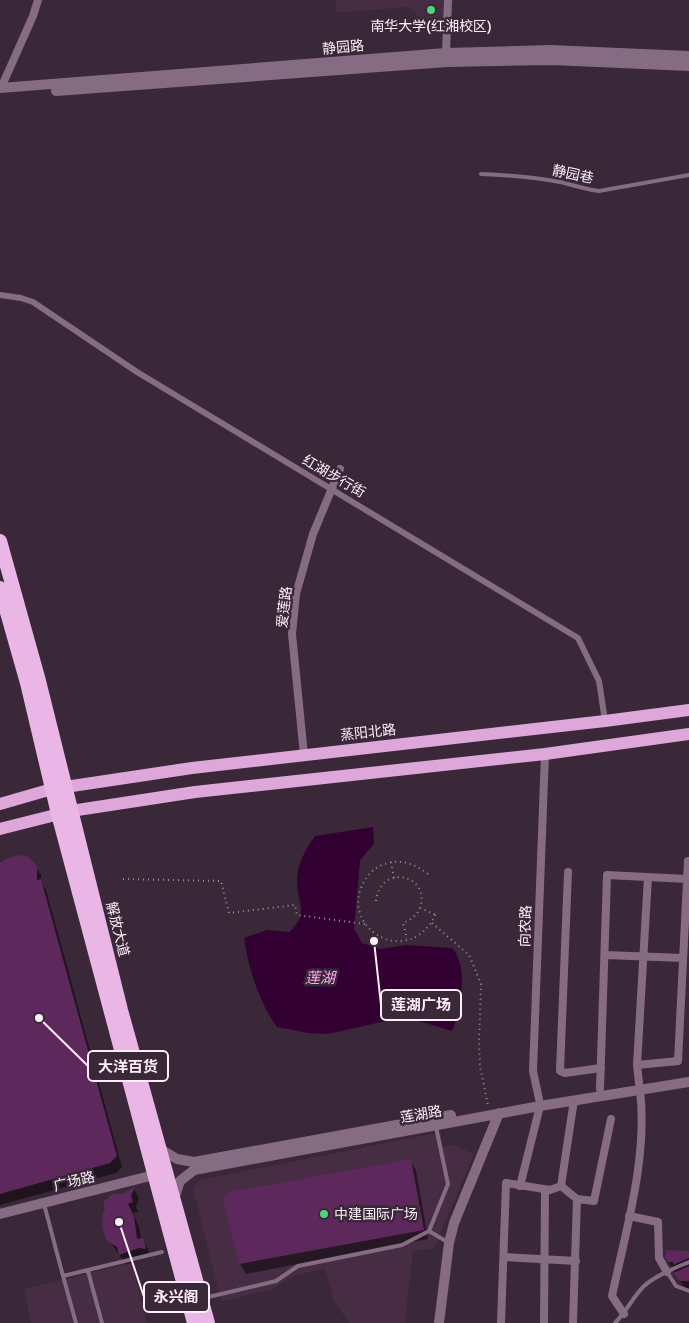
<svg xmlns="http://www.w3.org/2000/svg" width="689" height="1323" font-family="Signika,'Noto Sans SC',sans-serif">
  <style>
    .built { fill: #462d44 }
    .water { fill: #330032 }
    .shadow { fill: #0007 }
    .building { fill: #5d285b }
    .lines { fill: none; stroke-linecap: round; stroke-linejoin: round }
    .path { stroke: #9e8e9c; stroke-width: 2; stroke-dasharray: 1 4; stroke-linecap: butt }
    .service { stroke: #856c83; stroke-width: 4 }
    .pedestrian { stroke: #856c83; stroke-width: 6 }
    .minor { stroke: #856c83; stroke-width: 8 }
    .tertiary { stroke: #856c83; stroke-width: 10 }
    .primary { stroke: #dda8d9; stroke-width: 12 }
    .trunk { stroke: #eab6e6; stroke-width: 14 }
    .poi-dot { fill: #50d674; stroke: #3a2738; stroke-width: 2 }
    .labels { text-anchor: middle; stroke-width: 5; stroke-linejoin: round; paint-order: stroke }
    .poi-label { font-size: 14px; fill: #fceffa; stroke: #3a2738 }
    .street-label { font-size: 14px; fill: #fceffa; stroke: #3a2738 }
    .water-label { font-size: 15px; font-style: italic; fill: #faa8f4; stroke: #3a2738 }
    .leader { fill: none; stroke: #fceffa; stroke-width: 2 }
    .callout-dot { fill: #fceffa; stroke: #3a2738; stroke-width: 2 }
    .callout { fill: #3a2738; stroke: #fceffa; stroke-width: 2 }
    .callout-label { font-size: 15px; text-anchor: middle; font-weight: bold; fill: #fceffa }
  </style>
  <rect width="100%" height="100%" fill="#3a2738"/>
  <!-- built -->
  <path class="built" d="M336 0H451L450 19H421L409 7 336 13Z
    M441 1132 443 1147 454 1145 474 1154 434 1248 413 1251 405 1323H349L334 1301 325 1269 292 1276 273 1289 221 1302 193 1189 200 1180Z
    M132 1263 147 1323H31L24 1289Z"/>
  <!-- water -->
  <path class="water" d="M373 827 374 844 360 860 354 929 362 943 381 949 405 945 452 948C469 967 461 1009 452 1031L409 1018 381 1022 328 1034 308 1033 277 1027C259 1002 248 968 244 938L267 930 289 932C311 912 296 903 297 878 298 862 306 849 315 836Z"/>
  <!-- shadow -->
  <path class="shadow" d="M0 861 2 862 34 865 41 875V883L46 890 122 1167 116 1173 0 1205Z
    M410 1160 416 1170 428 1239 246 1274 240 1264Z
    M134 1189 139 1198 136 1207 138 1212 133 1213 139 1227 141 1239 148 1249 150 1258H146L126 1264 107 1238 122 1195Z
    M689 1252V1290H687L681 1283 666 1257Z"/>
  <!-- building -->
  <path class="building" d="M16 855 27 856 36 864 37 869V880L41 879 117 1156 110 1163 0 1194V862Z
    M411 1159 424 1230 239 1264 223 1199 230 1192Z
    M135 1187 131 1196 133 1202 128 1204 134 1216 137 1239 143 1238 146 1249 139 1248 119 1255 117 1247 110 1243 106 1239 103 1229 102 1215 105 1209 103 1201 107 1199 112 1194H122Z
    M666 1250 689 1251V1258L673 1265V1262H668L665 1257Z
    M689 1266V1281H680L673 1273Z"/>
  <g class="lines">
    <!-- path -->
    <path class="path" d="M391 862 394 878
      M428 874C413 863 399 858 382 865 374 868 369 874 365 880 335 928 412 973 437 911
      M123 879 221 881 229 913 295 905 297 915 365 924
      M376 901C380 865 427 873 421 904 419 914 412 919 403 923L407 939
      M420 908 436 915
      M432 923 469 955 481 984 479 1042 480 1066 488 1105"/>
    <!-- service -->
    <path class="service" d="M481 174C507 175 534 177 560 182 573 185 585 189 599 191L689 175
      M44 1204 63 1276
      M429 1231 449 1243
      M88 1271 102 1323
      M667 1272 676 1286 689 1291
      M204 1298 276 1281 298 1266 402 1245 429 1231 448 1184 436 1127
      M76 1323 63 1276 162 1252
      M615 1323C626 1312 633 1297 644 1286 656 1275 675 1268 689 1262"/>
    <!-- pedestrian -->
    <path class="pedestrian" d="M0 295 21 298 33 302 137 372 578 638 599 681 605 721"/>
    <!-- minor -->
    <path class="minor" d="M446 53 448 0
      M1 88 33 16 38 0
      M304 755 292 634 296 594 313 534 340 469
      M568 872 560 1071 565 1073 601 1068
      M605 955 683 958
      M637 1065 678 1061 688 861
      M639 1083 637 1065 648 877
      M600 1089 607 875 687 879
      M539 1099 533 1071 545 754
      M520 1186 540 1106
      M561 1186 574 1100
      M629 1216 658 1222 659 1258 667 1272
      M504 1257 576 1261
      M624 1314 612 1296C626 1230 648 1157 640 1090
      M501 1323 506 1183 550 1190 561 1186 577 1199 594 1201 611 1119
      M544 1323 545 1190
      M573 1323 577 1199"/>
    <!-- tertiary -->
    <path class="tertiary" d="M0 88 446 53 550 50 689 56
      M56 91 447 62 551 60 689 66
      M160 1149 177 1159 194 1162 451 1115
      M174 1199 180 1181 194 1170 540 1106 689 1082
      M0 1214 154 1175
      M439 1323 449 1243 454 1223 499 1113"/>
    <!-- primary -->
    <path class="primary" d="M0 804 52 789 192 768 605 721 689 710
      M0 829 71 811 195 792 545 754 689 734"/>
    <!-- trunk -->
    <path class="trunk" d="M0 541 39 681 121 1010 208 1323
      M0 588 27 683 58 814 194 1323"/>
  </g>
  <!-- markers -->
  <g class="poi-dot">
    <circle cx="431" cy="10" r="5"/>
    <circle cx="324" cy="1214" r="5"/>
  </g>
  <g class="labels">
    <!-- poi labels -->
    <g class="poi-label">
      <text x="431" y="31">南华大学(红湘校区)</text>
      <text x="334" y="1219" text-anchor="start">中建国际广场</text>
    </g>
    <!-- street labels -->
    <g class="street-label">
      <text transform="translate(343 47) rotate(-5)" y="5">静园路</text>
      <text transform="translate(573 174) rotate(12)" y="5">静园巷</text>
      <text transform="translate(334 476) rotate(30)" y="5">红湖步行街</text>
      <text transform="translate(284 607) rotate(-83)" y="5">爱莲路</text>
      <text transform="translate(368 732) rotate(-6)" y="5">蒸阳北路</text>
      <text transform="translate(525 926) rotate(-88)" y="5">向农路</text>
      <text transform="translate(118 929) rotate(76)" y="5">解放大道</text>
      <text transform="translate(421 1114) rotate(-10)" y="5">莲湖路</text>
      <text transform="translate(74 1181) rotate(-14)" y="5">广场路</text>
    </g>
    <!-- water labels -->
    <g class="water-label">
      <text x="320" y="983">莲湖</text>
    </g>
  </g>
  <!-- callouts -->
  <path class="leader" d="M374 941L381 1005M39 1018L88 1066M119 1222L144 1297"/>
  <g class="callout-dot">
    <circle cx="374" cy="941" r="5"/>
    <circle cx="39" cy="1018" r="5"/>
    <circle cx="119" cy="1222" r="5"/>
  </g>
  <g class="callout">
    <rect x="381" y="990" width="80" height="30" rx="5"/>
    <rect x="88" y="1051" width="80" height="30" rx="5"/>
    <rect x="144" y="1282" width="65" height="30" rx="5"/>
  </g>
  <g class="callout-label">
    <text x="421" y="1010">莲湖广场</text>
    <text x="128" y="1072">大洋百货</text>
    <text x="176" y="1302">永兴阁</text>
  </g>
</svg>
